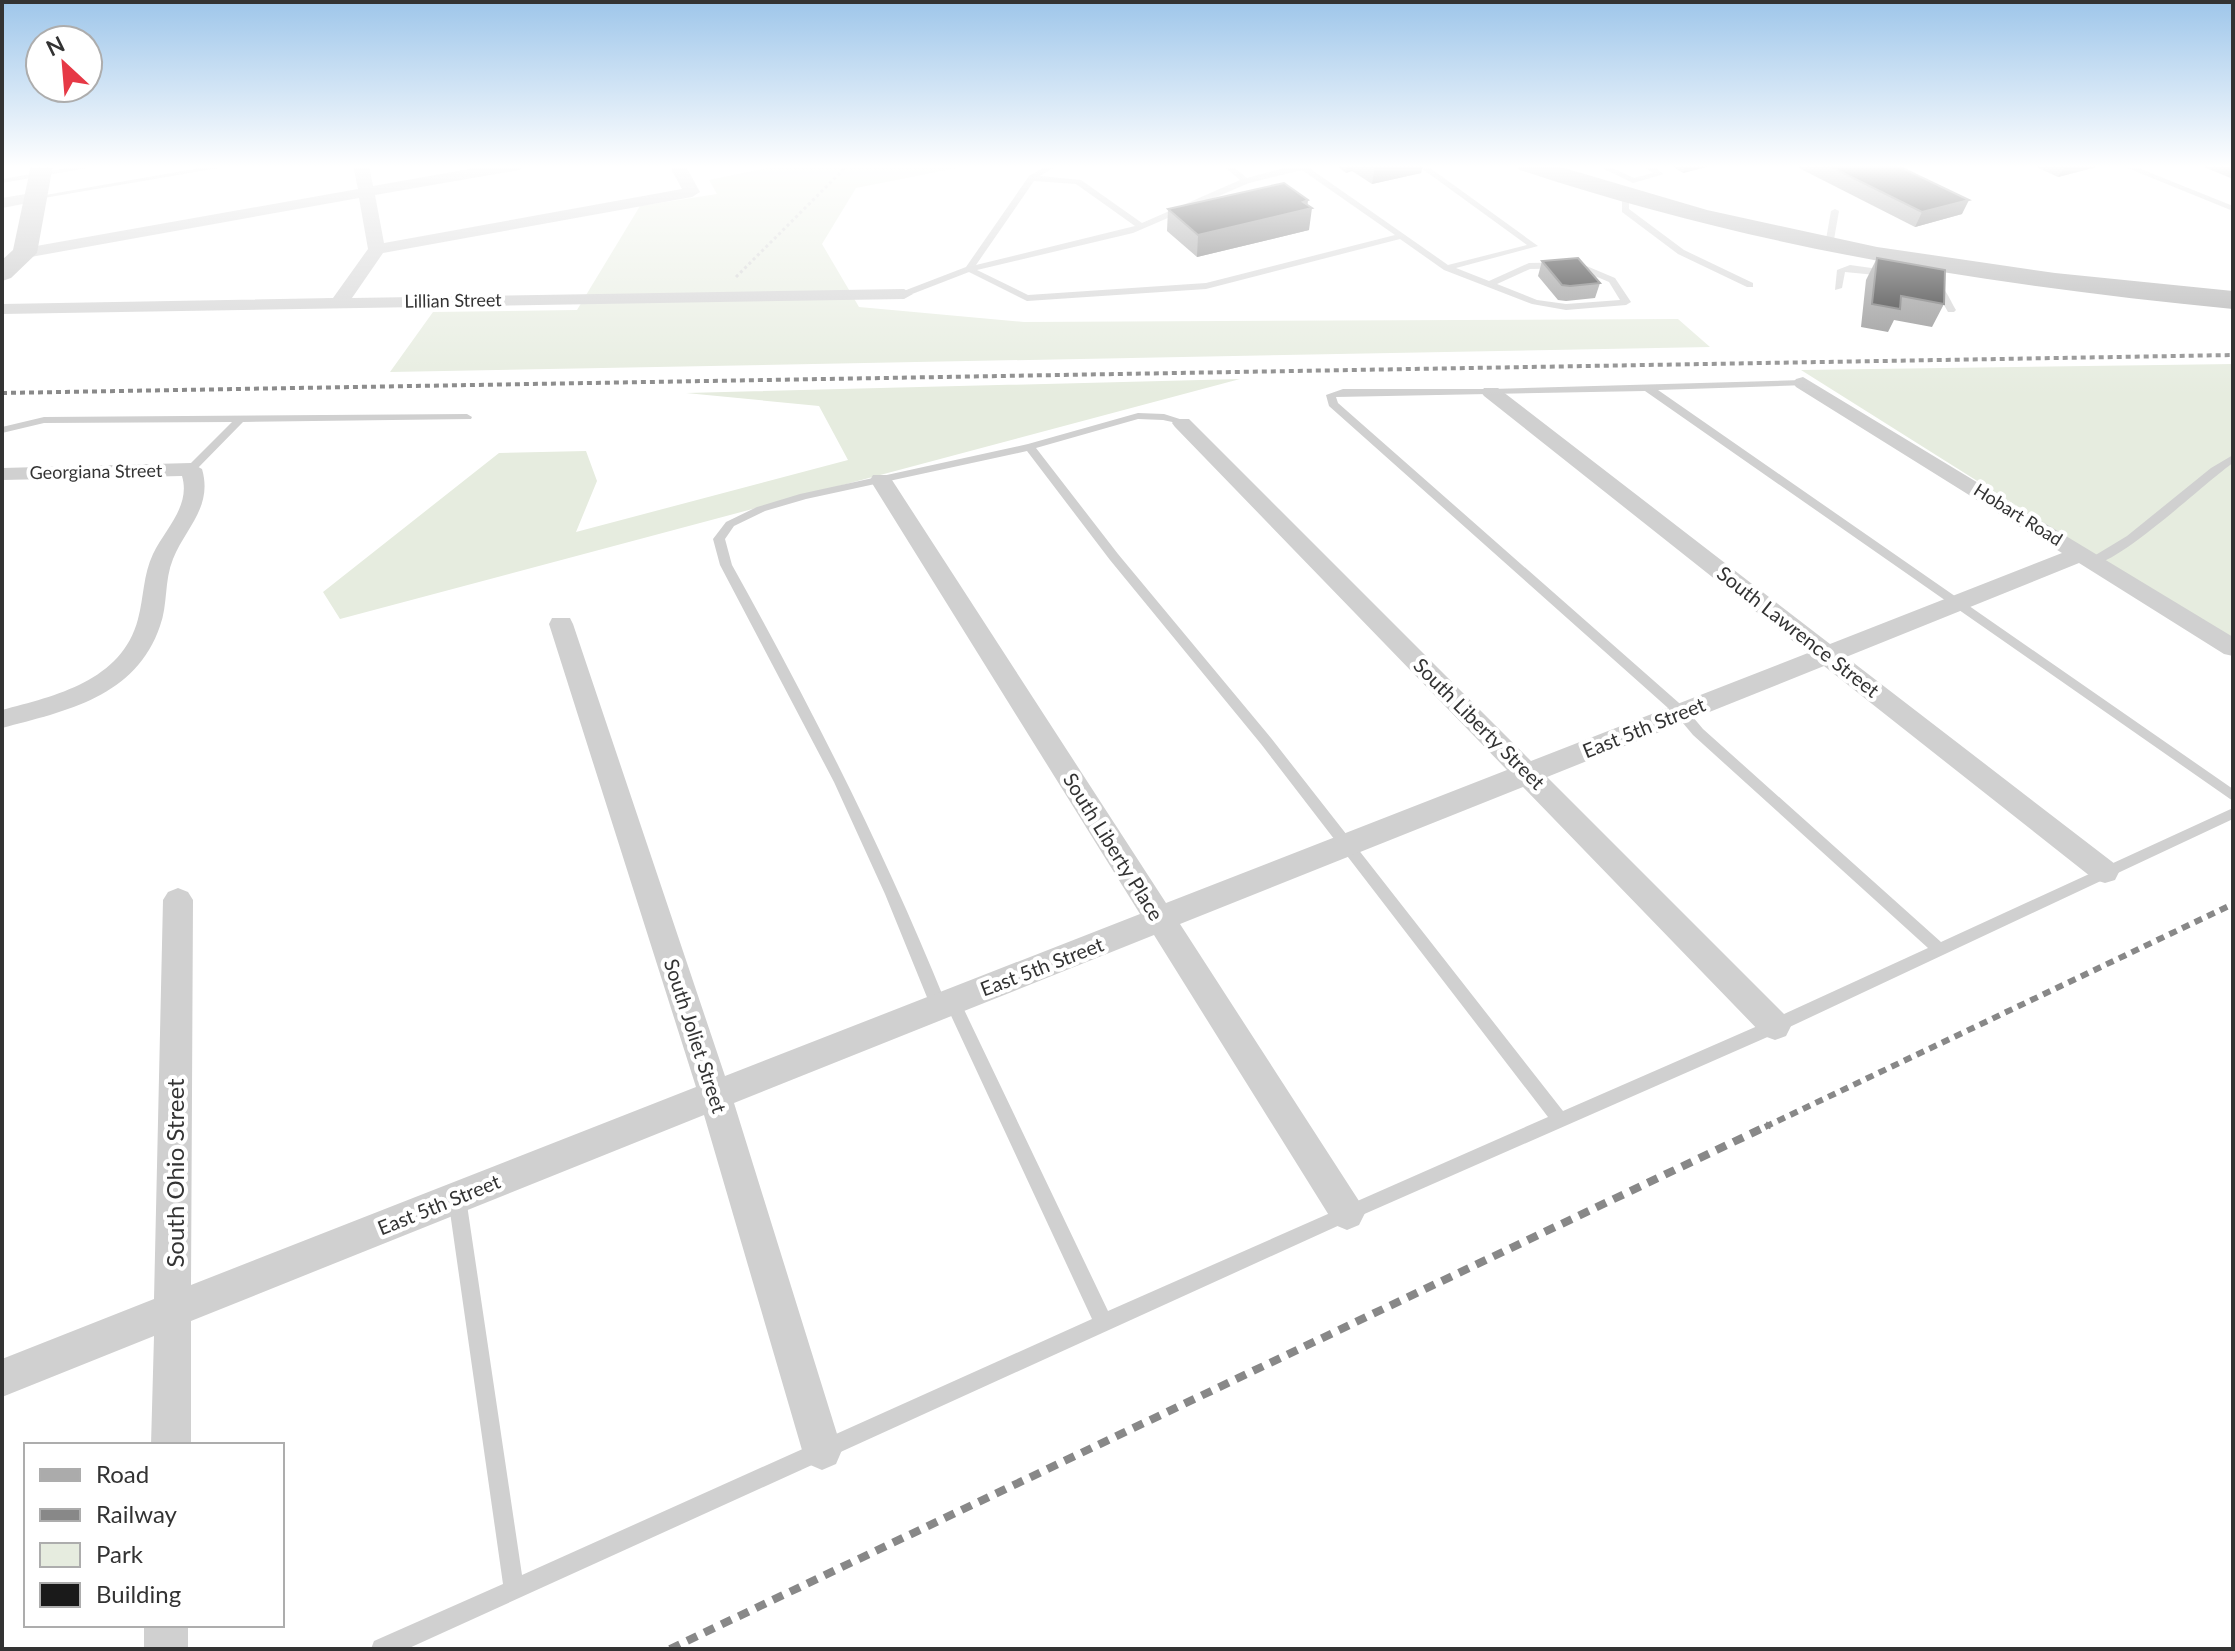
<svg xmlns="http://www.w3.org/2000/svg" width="2235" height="1651" font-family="Lato,sans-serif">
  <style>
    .green { fill: #e6ecdf }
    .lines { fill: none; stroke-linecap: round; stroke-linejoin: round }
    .path { stroke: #cdcdcd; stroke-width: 3; stroke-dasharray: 3 3; stroke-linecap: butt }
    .service { fill: #d0d0d0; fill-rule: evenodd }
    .minor { fill: #d0d0d0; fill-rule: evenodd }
    .secondary { fill: #bdbdbd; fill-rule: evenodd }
    .primary { fill: #ababab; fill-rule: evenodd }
    .rail-far2 { stroke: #888; stroke-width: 4; stroke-dasharray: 5 4; stroke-linecap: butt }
    .rail-far1 { stroke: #888; stroke-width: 6; stroke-dasharray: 8 6; stroke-linecap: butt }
    .rail { stroke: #888; stroke-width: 8; stroke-dasharray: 11 8; stroke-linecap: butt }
    .wall { fill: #8c8c8c }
    .shaded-wall { fill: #5f5f5f }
    .building { fill: #1a1a1a; stroke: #5f5f5f; stroke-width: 2 }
    .labels { text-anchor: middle; stroke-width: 8; stroke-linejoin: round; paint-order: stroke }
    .far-street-label { font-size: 18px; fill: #333; stroke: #fff }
    .street-label { font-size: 20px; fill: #333; stroke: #fff }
    .near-street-label { font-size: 24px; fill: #333; stroke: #fff }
  </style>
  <rect width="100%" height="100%" fill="#fff"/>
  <!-- green -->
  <path class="green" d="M781 165H972L856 188 822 244 859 307 1024 322 1678 319 1710 347 390 372 433 312 577 310 640 206 717 194 709 180Z
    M2233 364V642L1801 370Z
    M1240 379 340 619 323 592 499 453 586 451 597 481 576 532 848 460 819 406 686 393Z"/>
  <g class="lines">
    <!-- path -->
    <path class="path" d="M736 277 848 165"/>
    <!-- service -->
    <path class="service" d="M85 165H104L2 183V179Z
      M217 165H236L38 199 34 197Z
      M1048 165H1058L1040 176 1081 180 1142 223 1240 180 1222 165H1231L1247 178 1296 165H1305L1448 265 1527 245 1417 165H1426L1538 246 1456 268 1489 281 1529 263 1577 262 1615 278 1631 302 1626 305 1566 310 1532 304 1444 270 1400 239 1206 289 1027 301 969 272 907 296H901V292L966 267 1029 176ZM1302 170 1395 235 1206 283 1028 295 977 270 1133 233 1249 183ZM1034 181 1076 184 1135 226 976 265ZM1576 268 1609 282 1620 300 1566 304 1537 300 1497 284 1530 269Z
      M1596 165H1606L1634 178 1653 173 1641 165H1651L1664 174 1633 183Z
      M2120 165H2131L2233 206V211Z
      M1622 193 1629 195V209L1684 250 1753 283V287H1747L1678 254 1622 212Z
      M1835 209 1839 211 1833 245 1829 248 1825 245 1831 211Z
      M1850 265 1886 270 1890 273 1886 276 1845 272 1842 288 1835 290 1837 270Z
      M1930 281C1944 281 1949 299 1956 310L1954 312H1948L1935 289 1929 283Z
      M1803 380 1806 381V385L1658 390 2233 789V801L1645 391 1336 397 1338 403 1687 710 1703 729 1941 942 2233 808V819L1781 1031 1353 1219 407 1649H371L374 1641 503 1584 448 1198 451 1192 457 1190 463 1192 466 1198 522 1575 1092 1319 947 1007 945 1012 939 1014 933 1012 885 894 834 782 720 565 713 539 726 522 757 507 800 494 1028 444 1138 413 1164 414 1186 421V425L1163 420 1138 419 1036 448 1118 554 1271 738 1563 1111 1769 1021 1928 948 1693 735 1677 716 1329 406 1326 395 1343 389H1491ZM1027 451 1110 560 1261 744 1548 1117 1108 1311 958 997 952 995 946 997 945 1001C884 850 811 707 732 565L725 539 734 526 765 511 806 499Z
      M467 414 472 417 471 419 243 422 195 471 191 472 186 469 187 467 232 422 44 423 2 433V427L44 417Z
      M2233 455V463C2205 482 2117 567 2089 565V559L2127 536 2211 468Z"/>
    <!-- minor -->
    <path class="minor" d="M353 165H369L373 186 492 165H527L519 170 375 195 384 243 682 189 669 165H685L700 192 692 197 383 253 352 298 904 289 913 294 904 299 2 314V304L333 298 368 249 359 198 25 258 16 253 25 248 358 189Z
      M38 192 46 197 44 200 2 208V198Z
      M1803 377 2233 637V656L2224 654 2079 563 1846 657 2115 864 2119 872 2115 880 2105 883 2095 880 1824 666 1547 777 1786 1016 1791 1026 1786 1036 1775 1040 1764 1036 1523 787 1180 924 1359 1201 1365 1213 1359 1225 1347 1230 1335 1225 1154 935 734 1103 842 1450 836 1464 822 1470 808 1464 802 1450 704 1115 191 1321V1445H151L154 1336 2 1397V1359L154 1299 163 900 168 892 178 888 188 892 193 900 191 1285 696 1087 549 624 552 618H570L573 624 725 1076 1140 914 870 480 873 475H889L892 480 1166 903 1507 770 1175 427 1172 423 1175 419H1189L1531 761 1808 653 1484 396 1481 392 1484 388H1498L1830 644 2062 553 1796 387 1793 383 1796 379Z
      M191 463 202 469C213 507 186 527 173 559 164 581 168 605 160 626 136 697 66 711 2 728V710C55 696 122 681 138 619 144 597 143 575 153 554 165 529 191 506 182 476L2 480V468Z
      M144 1625H188V1649H144Z"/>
    <!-- secondary -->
    <path class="secondary" d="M31 165H53L37 253 11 278 2 281V260L13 250Z"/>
    <!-- primary -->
    <path class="primary" d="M1517 165H1554L1707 210 1877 247 2055 273 2233 291V309C1984 284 1758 249 1520 170Z"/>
    <!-- rail-far2 -->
    <path class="rail-far2" d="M2 393 2233 355"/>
    <!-- rail-far1 -->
    <path class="rail-far1" d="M1765 1127 2233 904"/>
    <!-- rail -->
    <path class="rail" d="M670 1649 1769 1125"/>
  </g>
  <!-- wall -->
  <path class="wall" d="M1335 165H1423L1421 173 1372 184 1352 171 1346 173Z
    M1670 165H1714L1683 173Z
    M1793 165H1896L1962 214 1915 227Z
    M2032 165H2104L2058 177Z
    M2199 165H2233V179Z
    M1307 205 1309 230 1197 257 1167 231 1168 209Z
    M1877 258 1944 304 1932 327 1894 320 1888 332 1861 327 1866 280Z
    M1542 261 1600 283 1595 298 1566 301 1558 300 1538 276Z"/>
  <!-- shaded-wall -->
  <path class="shaded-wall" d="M1347 165H1353L1352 171 1346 173Z
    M1375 165H1423L1421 173 1372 184Z
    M1685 165H1714L1683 173Z
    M2065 165H2104L2058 177Z
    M1308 200 1307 210 1312 208 1309 230 1197 257 1198 235Z
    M1969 200 1962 214 1915 227 1922 212Z"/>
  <!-- building -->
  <path class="building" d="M1827 165H1896L1969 200 1922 212Z
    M1284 183 1308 200 1303 202 1312 208 1198 235 1168 209Z
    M1578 258 1600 283 1570 286 1562 285 1542 261Z
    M1877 258 1945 270 1944 304 1901 296 1900 309 1872 304Z"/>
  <!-- sky -->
  <linearGradient id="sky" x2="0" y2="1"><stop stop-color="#9ec6ea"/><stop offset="0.42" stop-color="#fff"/><stop offset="1" stop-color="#fff" stop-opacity="0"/></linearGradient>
  <rect width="2235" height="396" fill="url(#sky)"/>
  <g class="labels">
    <!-- far-street labels -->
    <g class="far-street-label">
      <text transform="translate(453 301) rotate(-1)" y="6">Lillian Street</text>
      <text transform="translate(96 472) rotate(-1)" y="6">Georgiana Street</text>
      <text transform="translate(2018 515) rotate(32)" y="6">Hobart Road</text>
    </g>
    <!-- street labels -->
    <g class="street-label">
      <text transform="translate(1798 632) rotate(38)" y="7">South Lawrence Street</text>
      <text transform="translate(1479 724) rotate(45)" y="7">South Liberty Street</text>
      <text transform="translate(1644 728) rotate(-22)" y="7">East 5th Street</text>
      <text transform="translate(1113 847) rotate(58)" y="7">South Liberty Place</text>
      <text transform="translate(1042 967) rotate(-21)" y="7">East 5th Street</text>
      <text transform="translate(695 1036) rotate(72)" y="7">South Joliet Street</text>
      <text transform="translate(439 1205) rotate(-22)" y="7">East 5th Street</text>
    </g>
    <!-- near-street labels -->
    <g class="near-street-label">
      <text transform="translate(176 1173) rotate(-90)" y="8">South Ohio Street</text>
    </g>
  </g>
  <!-- border -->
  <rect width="2235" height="1651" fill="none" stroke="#333333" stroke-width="8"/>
  <!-- legend -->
  <rect x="24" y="1443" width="260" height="184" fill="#ffffff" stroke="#adadad" stroke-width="2"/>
  <rect x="40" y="1469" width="40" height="12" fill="#ababab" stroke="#adadad" stroke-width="2"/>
  <text x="96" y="1483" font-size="24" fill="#333333">Road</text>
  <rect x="40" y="1509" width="40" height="12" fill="#888888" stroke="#adadad" stroke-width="2"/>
  <text x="96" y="1523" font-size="24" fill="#333333">Railway</text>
  <rect x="40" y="1543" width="40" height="24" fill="#e6ecdf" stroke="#adadad" stroke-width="2"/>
  <text x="96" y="1563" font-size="24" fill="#333333">Park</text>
  <rect x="40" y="1583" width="40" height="24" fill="#1a1a1a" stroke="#adadad" stroke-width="2"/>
  <text x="96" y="1603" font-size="24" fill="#333333">Building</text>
  <!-- north arrow -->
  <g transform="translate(64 64) rotate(334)"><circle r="38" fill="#ffffff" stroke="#adadad" stroke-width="2"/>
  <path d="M0-6L14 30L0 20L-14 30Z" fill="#e63946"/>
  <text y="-12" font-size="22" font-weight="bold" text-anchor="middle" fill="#333333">N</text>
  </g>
</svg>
